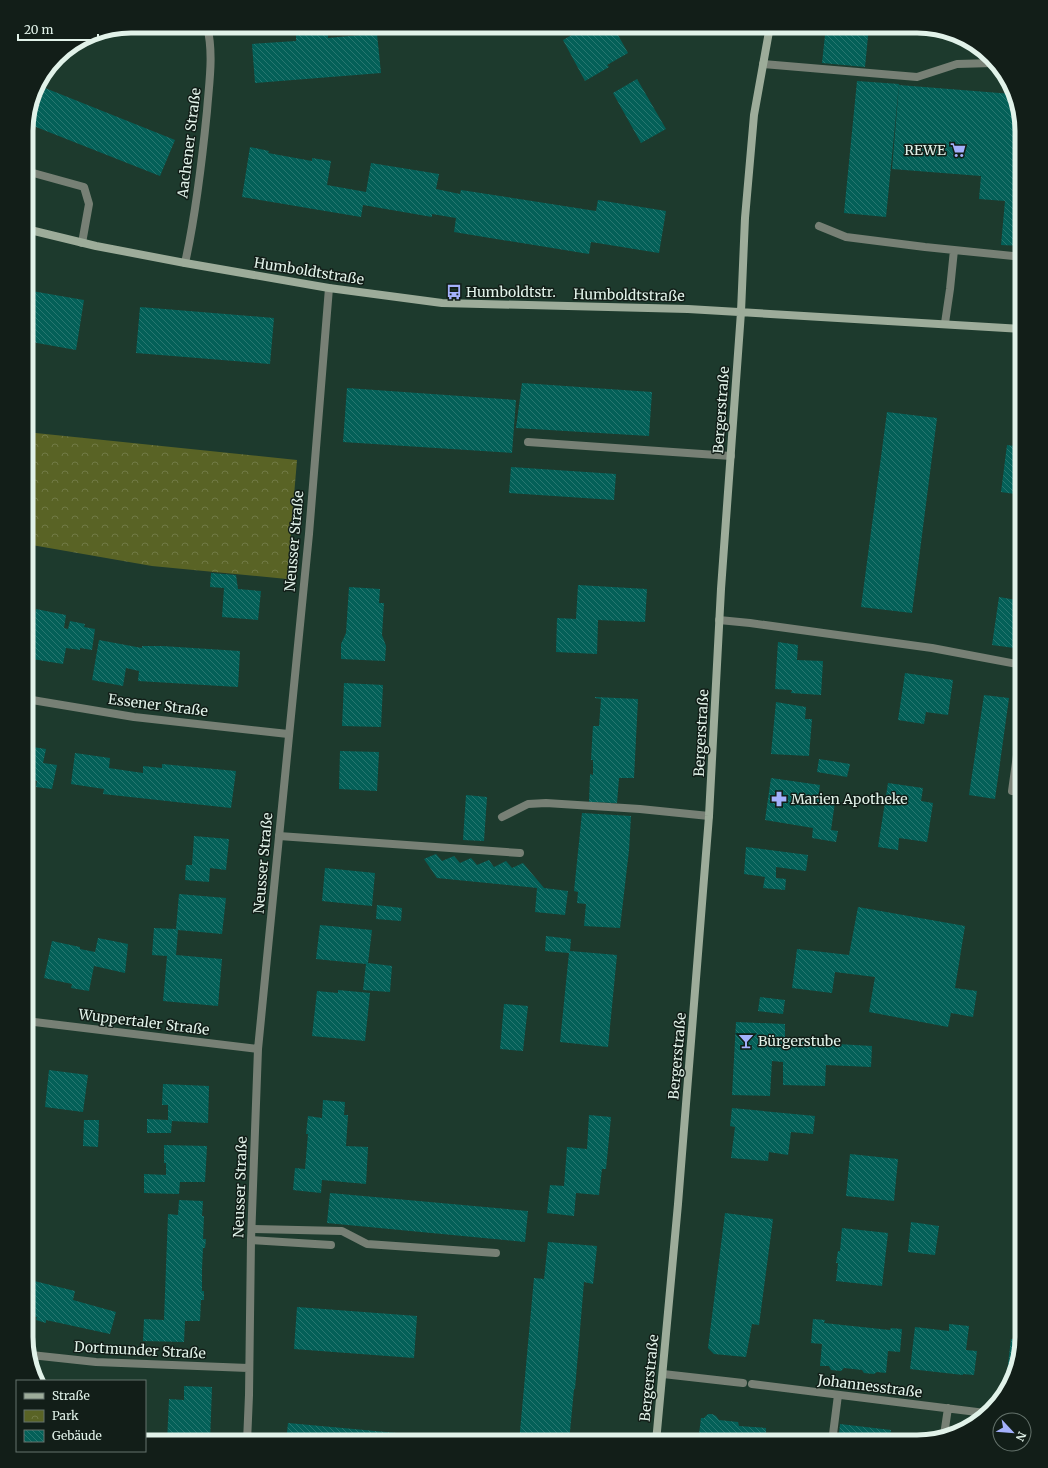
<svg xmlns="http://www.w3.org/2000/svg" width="1048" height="1468" font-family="Merriweather,serif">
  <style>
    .park { fill: url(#park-crowns) }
    .building { fill: url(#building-back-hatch) }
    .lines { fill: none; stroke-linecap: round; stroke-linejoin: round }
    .lane { stroke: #778075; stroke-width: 8 }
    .street { stroke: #778075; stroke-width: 8 }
    .secondary { stroke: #9dac9a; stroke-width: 8 }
    .labels { text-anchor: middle; stroke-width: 3; stroke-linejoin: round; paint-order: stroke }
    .street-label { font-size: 14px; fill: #e1f2e9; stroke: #121e18 }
    .poi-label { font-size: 14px; fill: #e1f2e9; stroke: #121e18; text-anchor: start }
    .rim { fill: none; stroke: #e1f2e9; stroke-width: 5 }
  </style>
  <defs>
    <pattern id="park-crowns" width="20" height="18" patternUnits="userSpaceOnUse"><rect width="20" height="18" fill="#596325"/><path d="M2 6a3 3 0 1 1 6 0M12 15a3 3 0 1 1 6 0" fill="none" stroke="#717a45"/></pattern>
    <pattern id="building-back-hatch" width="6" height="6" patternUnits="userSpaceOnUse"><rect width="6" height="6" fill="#046058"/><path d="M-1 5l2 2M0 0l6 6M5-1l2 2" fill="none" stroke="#287770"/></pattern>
  </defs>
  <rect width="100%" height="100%" fill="#1d3a2d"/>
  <!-- park -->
  <path class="park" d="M26 432 297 460 287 579 152 566 26 544Z"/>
  <!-- building -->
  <path class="building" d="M583 26H613L628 53 607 65 609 67 585 81 563 40 584 28Z
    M826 26H869L865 67 822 63Z
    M376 29V34H377L381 73 255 83 252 44 296 41V35L328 33V38L361 35 360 30Z
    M637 79 666 129 641 143 613 93Z
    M857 81 899 84 886 217 844 213Z
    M899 85 1012 94 1015 106 1013 130 1022 131V246L1001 245 1005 201 979 199 981 176 892 169Z
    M45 88 175 140 160 176 31 125Z
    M250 147 269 151 268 153 312 161V158L331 161 327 185 366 192 371 163 439 174 436 189 460 194 461 190 596 211 598 200 666 211 659 253 591 242 589 254 454 232 456 218 432 214V217L363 205 361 217 242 197Z
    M26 290 84 300 76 350 26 341Z
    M140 307 274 318 270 364 136 353Z
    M522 383 652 392 649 436 516 428Z
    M347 388 516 400 512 453 343 442Z
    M887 412 937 418 912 613 861 607Z
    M1007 445 1022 447V495L1001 492Z
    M511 467 616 474 614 500 509 493Z
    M211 573 236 575 238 589 261 591 258 620 222 617 224 588 210 587Z
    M578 585 647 589 645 622 598 620 597 654 556 652 557 618 576 619Z
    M349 587 380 589 379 603H384L382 635 386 646 385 661 341 659V644L346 633Z
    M999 597 1022 601V649L992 645Z
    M36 609 66 615 64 628 68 629 70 621 85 624 84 627 95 629 92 650 80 648V650L66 648 63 664 26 658 27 656H28L32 634H31Z
    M99 640 142 648V646H162L240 651 238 687 138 681 139 671 126 668 123 686 92 680Z
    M778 642 798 645 797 660 823 661 821 695 791 693 792 690 775 689Z
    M905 673 953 680 948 715 926 712 924 724 898 720Z
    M344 683 383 685 381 727 342 726Z
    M984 695 1009 698 995 799 969 795Z
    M595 697 638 699 634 778H619L617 803 589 802 590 776V774L593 775V760H591L593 726H599L601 699 595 698Z
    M776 702 806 707 805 719H812L809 756 771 754Z
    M26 746 46 749 43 763 57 765 52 789 36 787 37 781 26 779Z
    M340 751 379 752 377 791 339 789Z
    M75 753 110 758 109 768 129 771 143 773V766L162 768V764L236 771 231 808 103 794 104 789 71 784Z
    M819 759 850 764 847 777 817 772Z
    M771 778 820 785 818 799 835 802 831 830 838 831 836 842 812 838 813 828 765 820Z
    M888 783 923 788 921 801 933 803 927 842 899 838 898 850 878 847Z
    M466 795 487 797 484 841 463 840Z
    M582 813 631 816 629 850 620 928 584 926 586 904 577 903 578 892 574 891Z
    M194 836 229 839 226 870 210 868 209 882 185 880 186 865H192Z
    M746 847 808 855 806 871 776 867V878L786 879 785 890 763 888 765 877 744 874Z
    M436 854 442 861 454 856 460 863 471 858 477 865 489 860 494 867 506 861 512 868 523 863 544 888 568 891 565 915 535 912 537 888 437 878 424 859Z
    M325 868 375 873 372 906 322 901Z
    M179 894 226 898 222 934 178 930 176 955 222 959 218 1006 163 1001 167 956 152 955 154 928 176 929Z
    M377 905 402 908 401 921 376 919Z
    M858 907 965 926 955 988 977 991 973 1017 951 1013 948 1027 869 1012 875 977 835 972 832 993 792 988 797 949 849 955Z
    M320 925 372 930 368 963 392 966 390 992 363 990 366 964 316 959Z
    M26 926 32 927 28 952H26Z
    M546 936 571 939 570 951 617 955 608 1047 560 1042 569 953 545 951Z
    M98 938 128 944 125 973 94 966 89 991 71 988 72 984 44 978 52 941 80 947V949L95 952Z
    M338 990 370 993 365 1041 312 1036 317 991 338 993Z
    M760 997 785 1000 783 1014 758 1011Z
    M504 1004 528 1006 523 1051 500 1049Z
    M736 1022 785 1024V1041L872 1046 871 1067 826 1065 825 1086 783 1085V1062L772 1061 770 1096 732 1095Z
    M49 1070 88 1075 83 1112 45 1107Z
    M163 1084 209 1086 208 1123 172 1121 171 1133H147V1119L168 1120V1105H162Z
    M323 1100 345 1102 344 1115H348L346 1146 368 1147 366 1184 322 1180 321 1193 293 1190 295 1168 305 1169 308 1134H306L308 1116 322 1118Z
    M732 1108 815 1116 813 1134 791 1132 788 1155 769 1152 768 1161 731 1158 735 1127 730 1126Z
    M589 1115 611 1117 606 1169H602L599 1195 576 1193 574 1216 547 1213 550 1185 564 1186 567 1147 587 1149Z
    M84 1120H99L98 1147 83 1146Z
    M164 1145 207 1146 205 1182H180L179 1194 144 1193V1174L166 1175V1163H164Z
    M850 1154 898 1159 894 1201 846 1196Z
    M330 1193 528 1211 525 1242 327 1223Z
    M179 1200 203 1201 202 1216H204L203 1239H206L205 1248H203L202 1269V1291H204V1300H201L200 1321H185L184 1342 143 1341 144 1319 164 1320 168 1214 178 1215Z
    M725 1213 773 1219 759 1325 752 1324 746 1357 714 1354 708 1348Z
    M911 1222 939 1226 935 1255 908 1252Z
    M842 1228 888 1233 882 1286 836 1281 838 1263H836L838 1251H840Z
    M548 1242 597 1246 593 1284 584 1282 575 1389H574L569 1442H519L534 1278 544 1279Z
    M26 1279 75 1291 73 1300 116 1312 110 1334 46 1320V1323L36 1320 37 1317 26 1315Z
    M297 1307 417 1316 414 1358 294 1349Z
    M813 1319 825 1320 824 1323 890 1330 891 1328 902 1329 900 1352 888 1351 886 1373 877 1372 874 1374 864 1373 862 1370 844 1368 841 1371 831 1370 829 1366H820L822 1344 811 1343Z
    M949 1324 969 1326 966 1350 977 1351 974 1375 963 1374V1375L910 1369 915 1327 949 1331Z
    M1011 1339 1021 1340 1010 1381H1006Z
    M184 1386 212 1387 210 1442H167L169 1399 184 1400Z
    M708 1414H712L716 1416 719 1420 738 1422 739 1426 766 1428V1435L794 1439V1442H698L701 1418H704Z
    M288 1423 408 1434V1442H286Z
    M840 1424 891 1430 890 1437 920 1440V1435L936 1437 917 1442H838Z"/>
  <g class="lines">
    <!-- lane -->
    <path class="lane" d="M763 64 917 77 957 64 993 63
      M26 171 84 187 89 204 82 243
      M819 226 846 237 925 247 1022 257
      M945 323 950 289 954 250
      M528 442 731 456
      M719 620 750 623 932 648 1022 665
      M1012 791 1022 719
      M502 817 528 804 546 803 640 809 709 816
      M279 836 520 853
      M252 1229 342 1231 367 1244 496 1253
      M251 1240 331 1245
      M663 1374 743 1383
      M752 1384 985 1413
      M944 1435 948 1408
      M832 1442 838 1395"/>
    <!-- street -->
    <path class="street" d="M185 263C196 214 202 161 207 111 209 83 214 54 207 26
      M26 699 134 717 288 734
      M26 1021 258 1049
      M31 1355 96 1362 248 1368
      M247 1442 249 1395 251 1240 258 1049 309 534 329 288"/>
    <!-- secondary -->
    <path class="secondary" d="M26 229 96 246 185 263 329 288 442 303 688 309 1022 329
      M656 1442 678 1204 709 816 721 589 741 312 745 218 754 115 770 26"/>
  </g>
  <!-- icons -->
  <defs>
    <symbol id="supermarket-bare" viewBox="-9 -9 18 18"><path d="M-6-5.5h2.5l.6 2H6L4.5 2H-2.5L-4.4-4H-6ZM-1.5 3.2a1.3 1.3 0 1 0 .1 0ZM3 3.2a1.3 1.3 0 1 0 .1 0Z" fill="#a4b1fc" stroke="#121e18" stroke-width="2.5" paint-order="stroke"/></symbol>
    <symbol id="bus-bare" viewBox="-9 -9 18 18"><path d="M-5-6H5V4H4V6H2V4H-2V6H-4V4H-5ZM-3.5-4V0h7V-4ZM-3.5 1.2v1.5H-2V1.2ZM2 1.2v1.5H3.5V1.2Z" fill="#a4b1fc" stroke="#121e18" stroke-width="2.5" paint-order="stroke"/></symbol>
    <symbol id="pharmacy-bare" viewBox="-9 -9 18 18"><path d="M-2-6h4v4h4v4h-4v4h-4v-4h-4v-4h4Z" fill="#a4b1fc" stroke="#121e18" stroke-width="2.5" paint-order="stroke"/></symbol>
    <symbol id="bar-bare" viewBox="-9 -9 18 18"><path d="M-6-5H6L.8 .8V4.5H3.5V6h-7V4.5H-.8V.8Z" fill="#a4b1fc" stroke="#121e18" stroke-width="2.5" paint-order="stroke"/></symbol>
  </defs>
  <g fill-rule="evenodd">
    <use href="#supermarket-bare" x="947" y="139" width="22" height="22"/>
    <use href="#bus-bare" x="443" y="281" width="22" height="22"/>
    <use href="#pharmacy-bare" x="768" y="788" width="22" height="22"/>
    <use href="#bar-bare" x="735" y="1030" width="22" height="22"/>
  </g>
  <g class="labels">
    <!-- street labels -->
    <g class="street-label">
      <text transform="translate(189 143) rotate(-83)" y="5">Aachener Straße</text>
      <text transform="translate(309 271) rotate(9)" y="5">Humboldtstraße</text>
      <text transform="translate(629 295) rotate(1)" y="5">Humboldtstraße</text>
      <text transform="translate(721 410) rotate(-86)" y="5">Bergerstraße</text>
      <text transform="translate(294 541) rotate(-85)" y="5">Neusser Straße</text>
      <text transform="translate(158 705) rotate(7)" y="5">Essener Straße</text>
      <text transform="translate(701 733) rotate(-87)" y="5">Bergerstraße</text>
      <text transform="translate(263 863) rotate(-85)" y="5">Neusser Straße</text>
      <text transform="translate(144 1022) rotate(7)" y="5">Wuppertaler Straße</text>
      <text transform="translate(677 1056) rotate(-85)" y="5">Bergerstraße</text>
      <text transform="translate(240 1187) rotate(-88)" y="5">Neusser Straße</text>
      <text transform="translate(140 1350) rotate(3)" y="5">Dortmunder Straße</text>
      <text transform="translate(649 1378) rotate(-84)" y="5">Bergerstraße</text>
      <text transform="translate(870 1386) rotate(7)" y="5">Johannesstraße</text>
    </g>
    <!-- poi labels -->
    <g class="poi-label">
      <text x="946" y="155" text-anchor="end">REWE</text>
      <text x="466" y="297">Humboldtstr.</text>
      <text x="791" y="804">Marien Apotheke</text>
      <text x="758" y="1046">Bürgerstube</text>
    </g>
  </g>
  <!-- crop -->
  <path d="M0 0H1048V1468H0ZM131 33H917A98 98 0 0 1 1015 131V1337A98 98 0 0 1 917 1435H131A98 98 0 0 1 33 1337V131A98 98 0 0 1 131 33Z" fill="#121e18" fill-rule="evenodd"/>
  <path class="rim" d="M131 33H917A98 98 0 0 1 1015 131V1337A98 98 0 0 1 917 1435H131A98 98 0 0 1 33 1337V131A98 98 0 0 1 131 33Z"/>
  <!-- legend -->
  <rect x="16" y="1380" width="130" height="72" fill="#121e18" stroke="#65736c"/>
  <rect x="24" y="1393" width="20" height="6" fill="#9dac9a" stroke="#65736c"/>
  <text x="52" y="1400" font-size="12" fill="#e1f2e9">Straße</text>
  <rect x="24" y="1410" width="20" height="12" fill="url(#park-crowns)" stroke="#65736c"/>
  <text x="52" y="1420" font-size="12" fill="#e1f2e9">Park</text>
  <rect x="24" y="1430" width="20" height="12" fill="url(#building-back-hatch)" stroke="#65736c"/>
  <text x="52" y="1440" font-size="12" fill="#e1f2e9">Gebäude</text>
  <!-- north arrow -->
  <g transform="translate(1012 1432) rotate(116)"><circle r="19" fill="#121e18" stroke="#65736c"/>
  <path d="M0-3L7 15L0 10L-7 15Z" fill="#a4b1fc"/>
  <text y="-6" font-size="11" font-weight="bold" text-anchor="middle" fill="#e1f2e9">N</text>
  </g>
  <!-- scale -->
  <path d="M18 34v6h80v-6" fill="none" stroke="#e1f2e9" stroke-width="2"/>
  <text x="24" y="34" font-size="12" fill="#e1f2e9" stroke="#121e18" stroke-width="3" paint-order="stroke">20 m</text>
</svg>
